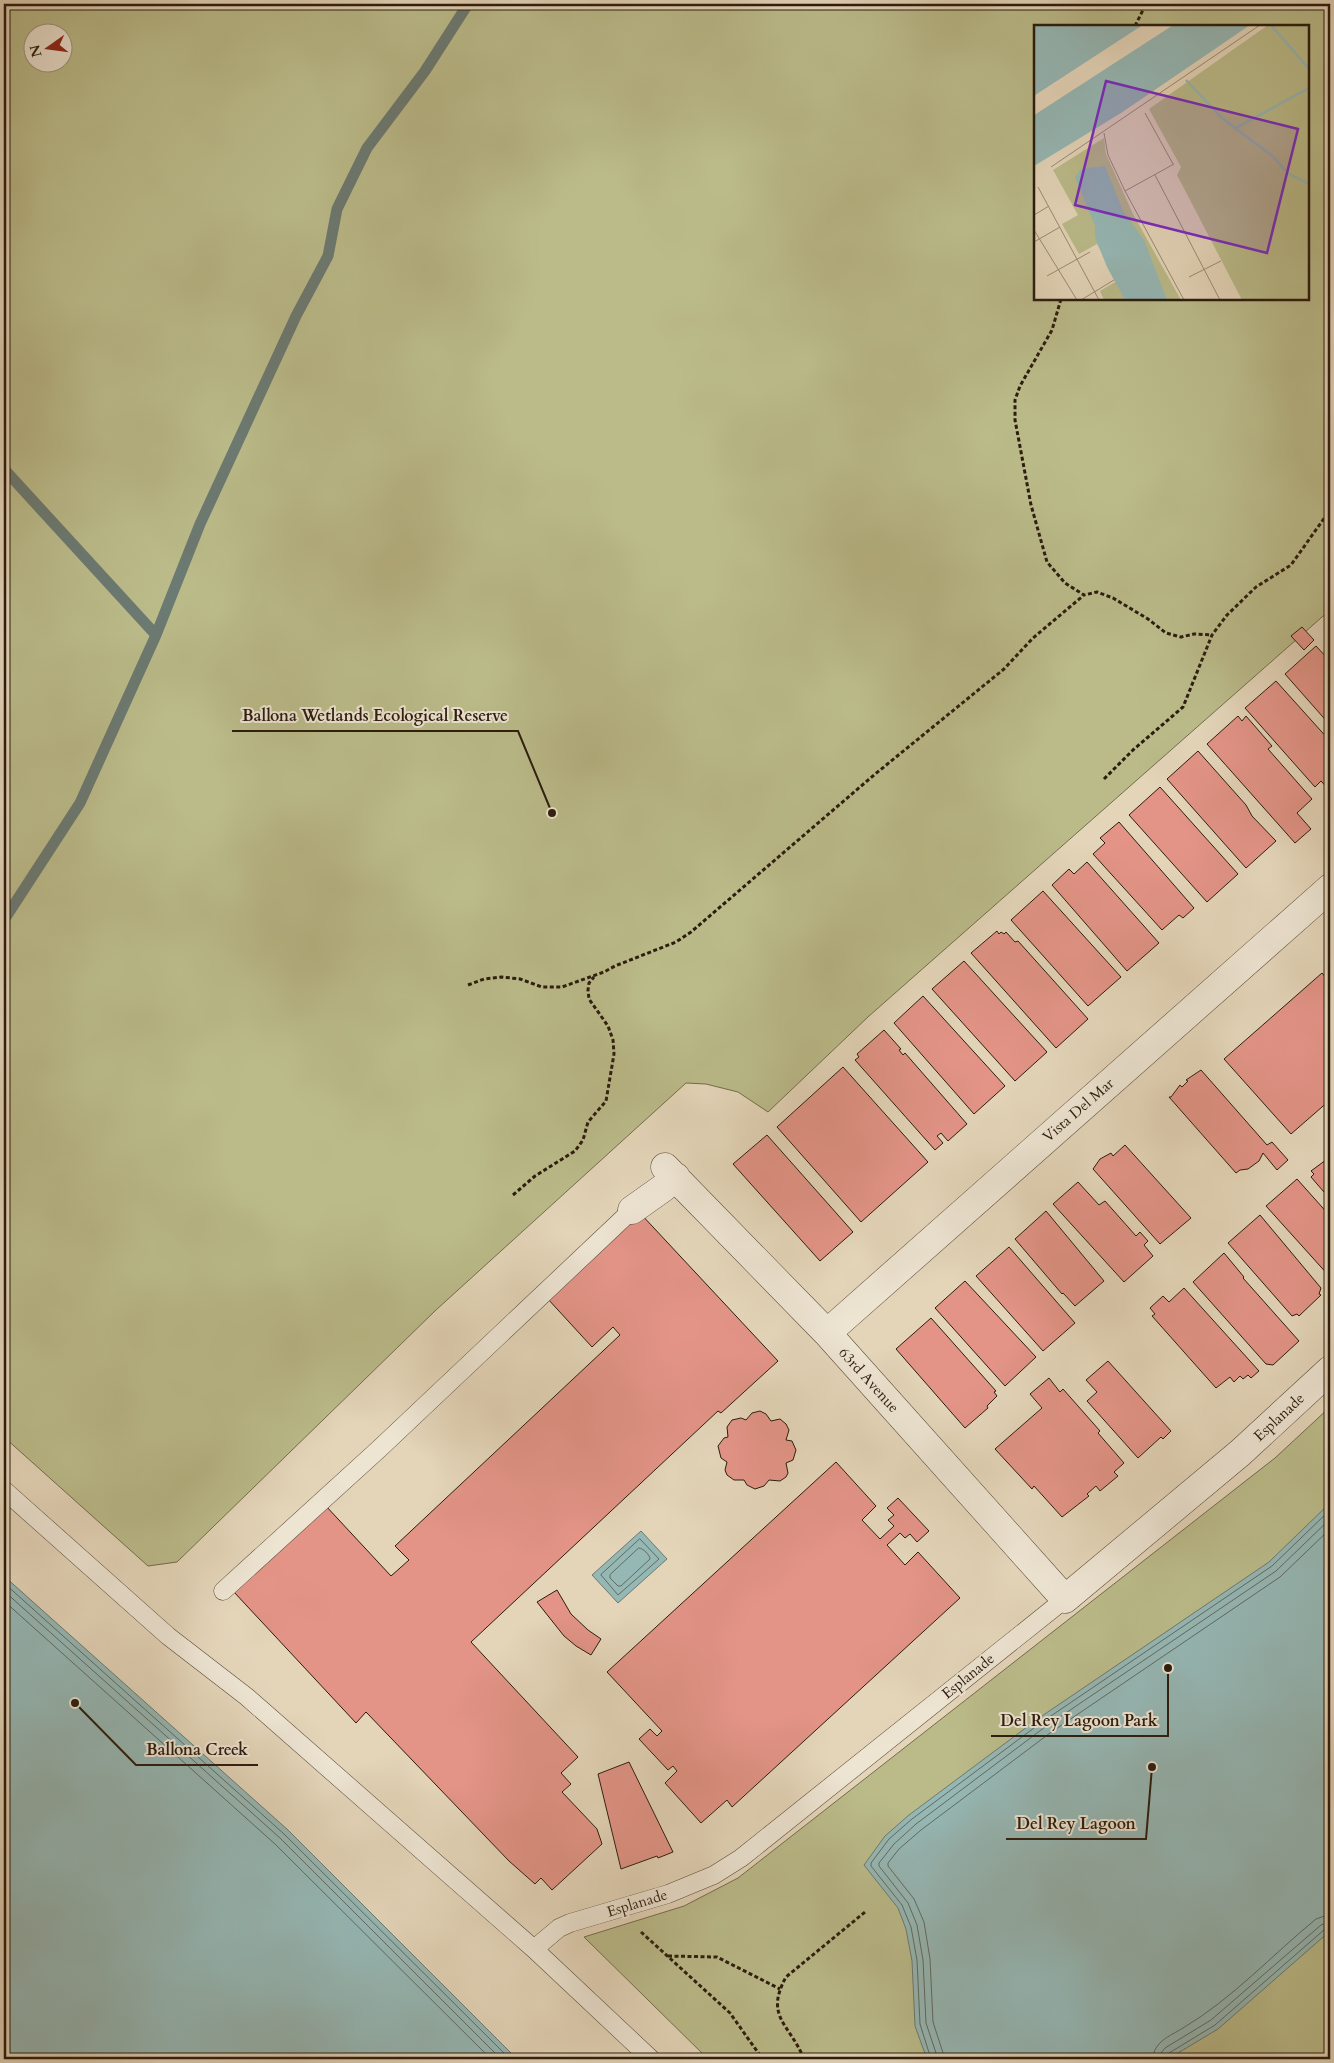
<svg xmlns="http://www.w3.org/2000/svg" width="1334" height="2063" font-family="Cardo,serif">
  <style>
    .green { fill: #bbbb8a; stroke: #736c4c; fill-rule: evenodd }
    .water { fill: #96b8b5; stroke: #6b7a72 }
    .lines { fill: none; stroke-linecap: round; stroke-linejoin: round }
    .shore { stroke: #606a62; stroke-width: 1 }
    .stream { stroke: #6b7a72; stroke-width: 11 }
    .building { fill: #e39487; stroke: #2b1c0e }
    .service-casing { stroke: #594a39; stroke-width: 19 }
    .minor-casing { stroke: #594a39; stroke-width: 29 }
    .path { stroke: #2b1c0e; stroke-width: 3; stroke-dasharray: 4 2.5; stroke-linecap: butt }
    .service { stroke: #ede4d2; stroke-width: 18 }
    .minor { stroke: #ede4d2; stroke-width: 28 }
    .labels { text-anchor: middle; stroke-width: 4; stroke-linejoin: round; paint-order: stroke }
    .street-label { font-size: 15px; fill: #2b1c0e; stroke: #ede4d2 }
    .inset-river { fill: none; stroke: #96b8b5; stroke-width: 2.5 }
    .inset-road { fill: none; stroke: #9a8b75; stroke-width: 1 }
    .view { fill: #7b2cbf; fill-opacity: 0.15; stroke: #7b2cbf; stroke-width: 2.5 }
    .inset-edge { fill: none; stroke: #2b1c0e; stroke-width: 2.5 }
    .leader { fill: none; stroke: #2b1c0e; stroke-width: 2 }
    .callout-dot { fill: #2b1c0e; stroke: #ede4d2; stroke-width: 2 }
    .callout-label { font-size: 16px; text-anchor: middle; font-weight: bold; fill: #2b1c0e; stroke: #ede4d2; stroke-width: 4; stroke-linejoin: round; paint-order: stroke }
  </style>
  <rect width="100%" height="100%" fill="#e4d5b9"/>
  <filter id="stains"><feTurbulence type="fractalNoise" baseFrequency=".004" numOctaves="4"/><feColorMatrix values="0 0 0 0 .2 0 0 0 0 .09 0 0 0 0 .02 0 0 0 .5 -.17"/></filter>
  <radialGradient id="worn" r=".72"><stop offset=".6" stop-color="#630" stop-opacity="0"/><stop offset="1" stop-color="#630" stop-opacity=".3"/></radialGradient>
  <!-- green -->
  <path class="green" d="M4 4H1330V610L869 1016 768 1112 738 1092 706 1084 686 1083 436 1310 177 1562 148 1566 4 1437ZM1035 26H1308V299H1035ZM32 32H62V62H32Z
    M1330 1407V2059H708L584 1937 684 1906 738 1878 1275 1458Z"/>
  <!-- water -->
  <path class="water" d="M1330 1503V1931L1218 2029 1168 2059H927L915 2026 912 1961 906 1929 898 1908 864 1865 885 1836 909 1815 1039 1718 1269 1562Z
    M641 1531 667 1559 618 1603 592 1575Z
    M4 1576 288 1830 517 2059H4Z"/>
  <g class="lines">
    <!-- shore -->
    <path class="shore" d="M640 1539 659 1559 618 1595 601 1575Z
      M639 1548C643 1548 650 1555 650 1559L621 1586H618L610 1578V1575Z
      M4 1583 284 1834 510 2059
      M4 1591 280 1838 501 2059
      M4 1601 275 1844 491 2059
      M931 2059 920 2024 917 1960 911 1927 902 1905 871 1866V1863L889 1839 912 1819 1042 1722 1272 1566 1330 1510
      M938 2059 926 2023 923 1960 917 1925 908 1903 879 1866V1863L894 1844 916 1824 1045 1727 1276 1571 1330 1519
      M945 2059 933 2022 930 1959 924 1922 914 1899 888 1866V1863L899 1849 921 1830 1050 1733 1280 1577 1330 1529
      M1153 2059C1153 2042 1170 2036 1183 2028 1232 1999 1272 1955 1316 1919L1330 1914
      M1160 2059 1161 2053 1165 2048 1211 2020 1321 1925 1330 1922
      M1167 2059 1169 2053 1215 2025 1325 1929 1330 1928"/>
    <!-- stream -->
    <path class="stream" d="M4 469 156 635
      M4 920 80 803 156 635 200 524 296 316 328 256 337 209 367 148 425 71 468 4"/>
  </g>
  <!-- building -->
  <path class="building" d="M1302 627 1314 640 1304 650 1291 636Z
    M1316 646 1330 661V725L1285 674Z
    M1276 681 1330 741V791L1321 781 1315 787 1245 708Z
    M1238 716 1242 721 1246 716 1272 746 1268 749 1312 799 1297 813 1311 829 1295 843 1207 744Z
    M1198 751 1246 805 1252 816 1276 841 1246 868 1167 779Z
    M1160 787 1238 874 1207 902 1129 815Z
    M1119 822 1194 908 1183 918 1179 915 1162 930 1093 854 1105 843 1100 838Z
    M1087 862 1159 943 1127 971 1052 885 1069 869 1074 874Z
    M1043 891 1121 977 1088 1006 1011 920Z
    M997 931 999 934 1001 932 1004 934 1006 932 1015 942 1018 941 1088 1019 1056 1048 971 953Z
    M964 961 1047 1052 1015 1081 932 989Z
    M1322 973 1330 983V1100L1291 1134 1224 1059Z
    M923 996 1005 1086 974 1114 894 1023Z
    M884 1030 901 1049 899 1050 903 1055 905 1053 967 1124 948 1141 941 1133 937 1136 943 1143 935 1150 855 1060 859 1057 857 1054Z
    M843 1067 928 1162 861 1222 777 1127Z
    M1201 1070 1267 1145 1272 1142 1288 1160 1277 1170 1263 1153 1259 1161 1248 1169 1240 1170 1236 1173 1169 1097H1171L1180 1085 1182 1087 1188 1081 1186 1080Z
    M767 1135 853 1232 820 1261 733 1164Z
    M1125 1145 1191 1218 1160 1244 1093 1169 1100 1159 1111 1153 1113 1156Z
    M1330 1157V1199L1311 1177 1314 1174 1311 1171Z
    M1297 1179 1330 1216V1277L1266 1206Z
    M1078 1182 1099 1205 1105 1201 1136 1236 1140 1232 1148 1241 1144 1245 1153 1256 1124 1282 1053 1204Z
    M1046 1211 1104 1281 1075 1306 1063 1293 1062 1294 1015 1239Z
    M639 1212 778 1361 721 1413 718 1411 471 1642 578 1757 561 1773 571 1784 562 1792 597 1829 602 1844 552 1890 541 1878 535 1884 509 1861 366 1712 356 1723 233 1591 325 1505 391 1576 409 1560 395 1546 620 1335 613 1327 592 1347 547 1298Z
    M1260 1215 1321 1288 1319 1294 1321 1295 1299 1316 1297 1314 1292 1316 1228 1243Z
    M1009 1247 1075 1323 1043 1351 976 1276Z
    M1224 1253 1244 1277 1243 1278 1299 1341 1273 1365 1266 1364 1193 1282Z
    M965 1281 1036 1357 1005 1386 935 1308Z
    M1184 1288 1259 1371 1251 1378 1248 1375 1243 1379 1240 1376 1234 1382 1230 1377 1216 1388 1152 1316 1155 1314 1150 1308 1163 1296 1169 1302Z
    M931 1318 996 1391 994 1392 997 1396 987 1406 988 1408 965 1428 896 1349Z
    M1108 1361 1171 1431 1163 1439 1161 1437 1138 1458 1087 1401 1097 1392 1086 1380Z
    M1049 1378 1060 1392 1063 1389 1100 1431 1098 1433 1124 1463 1114 1472 1118 1476 1100 1491 1096 1486 1087 1494 1089 1496 1062 1517 1034 1486 1032 1489 995 1449 1042 1408 1030 1394Z
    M760 1411 766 1414 771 1421 780 1419 786 1424 789 1430 786 1440 792 1441 796 1450 793 1460 786 1463 788 1473 786 1477 780 1481 769 1480 764 1486 755 1489 747 1485 744 1480H734L727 1475 725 1470 727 1462 721 1458 718 1446 724 1438 728 1437 727 1427 732 1420 741 1418 746 1420 752 1413Z
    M836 1462 876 1506 862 1520 880 1539 894 1526 888 1520 894 1515 887 1508 898 1498 929 1531 917 1542 910 1534 905 1538 900 1533 887 1545 905 1565 918 1552 960 1598 732 1807 727 1800 701 1823 665 1783 677 1771 673 1766 668 1770 639 1739 650 1729 657 1736 662 1731 607 1672Z
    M557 1590 571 1614 588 1630 601 1639 591 1655 576 1646 564 1636 537 1602Z
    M629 1762 673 1852 658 1858 657 1856 621 1869 598 1774Z"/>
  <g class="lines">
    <defs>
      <path id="service" d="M4 1490 168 1636 247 1697 534 1949 651 2059
        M223 1591 379 1449 632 1210
        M534 1949 559 1928 570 1923 668 1894 714 1875 741 1858 1065 1599"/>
      <path id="minor" d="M665 1167 827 1333 1065 1599 1240 1453 1330 1370
        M632 1210 663 1188 676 1177
        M827 1333 1330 888"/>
    </defs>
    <!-- service casing -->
    <use href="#service" class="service-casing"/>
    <!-- minor casing -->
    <use href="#minor" class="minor-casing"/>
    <!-- path -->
    <path class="path" d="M1135 26 1146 4
      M1061 299 1052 330 1020 386 1015 400V420L1031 505 1047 562 1065 583 1084 595 1097 592 1113 598 1148 619 1166 633 1181 637 1194 634 1212 635
      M1104 779 1133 750 1183 707 1212 635 1227 615 1256 587 1291 565 1330 510
      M468 985 484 979 502 977 520 979 542 987H562L604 972 615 966 676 942 691 932 874 775 1004 669 1033 638 1084 595
      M513 1195 535 1176 575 1151 583 1140 588 1122 606 1101 614 1054 613 1040 608 1026 589 999 588 990 589 983 594 977
      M641 1932 730 2013 759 2054 767 2059
      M668 1956 717 1957 780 1989
      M804 2059C790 2024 764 2017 786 1977L865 1912"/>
    <!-- service -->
    <use href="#service" class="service"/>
    <!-- minor -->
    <use href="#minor" class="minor"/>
  </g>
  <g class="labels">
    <!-- street labels -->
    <g class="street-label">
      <text transform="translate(1078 1110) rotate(-41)" y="5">Vista Del Mar</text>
      <text transform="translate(869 1380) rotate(48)" y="5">63rd Avenue</text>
      <text transform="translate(1279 1417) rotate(-43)" y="5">Esplanade</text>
      <text transform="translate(968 1676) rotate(-39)" y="5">Esplanade</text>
      <text transform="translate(637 1903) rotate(-17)" y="5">Esplanade</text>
    </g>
  </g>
  <!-- overview -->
  <g transform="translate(1034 25)">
    <rect width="275" height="275" fill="#e4d5b9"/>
    <path d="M234 0H275V275H208L143 150 147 142 115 84ZM70 113 72 129 99 189 147 275H70L66 266 83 256 63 219 45 229 28 199 44 190 19 145Z" fill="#bbbb8a"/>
    <path d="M0 0H109L0 71ZM139 0H216L87 88 0 141V90ZM71 141 89 186 110 215 133 275H91L73 242 61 212V201L41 152 47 144Z" fill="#96b8b5"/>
    <path d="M109 0 61 36 0 74V71ZM135 0H139L0 90V87Z" fill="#e4d5b9"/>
    <path class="inset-river" d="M237 0 275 44M152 55 188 93 237 130 255 149 275 159M202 103 275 63"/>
    <path class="inset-road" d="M111 88 139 139M70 108 74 130 91 166 150 275M17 142 226 0M121 150 186 275M4 162 65 275M91 166 140 139M0 190 15 181M0 205 43 275M0 217 26 202M13 251 56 227M155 252 187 236M47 275 80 255"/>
    <path class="view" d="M72 56 264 104 233 228 41 180Z"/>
    <rect width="275" height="275" class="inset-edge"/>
  </g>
  <!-- callouts -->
  <path class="leader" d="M552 813L518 731H232M1168 1668L1168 1736H991M75 1703L136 1765H258M1152 1767L1146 1839H1006"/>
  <g class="callout-dot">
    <circle cx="552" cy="813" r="5"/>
    <circle cx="1168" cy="1668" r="5"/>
    <circle cx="75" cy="1703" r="5"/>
    <circle cx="1152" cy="1767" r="5"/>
  </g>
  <g class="callout-label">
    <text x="375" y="721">Ballona Wetlands Ecological Reserve</text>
    <text x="1079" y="1726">Del Rey Lagoon Park</text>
    <text x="197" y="1755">Ballona Creek</text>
    <text x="1076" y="1829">Del Rey Lagoon</text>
  </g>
  <!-- margin -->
  <rect width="1334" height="2063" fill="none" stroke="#e4d5b9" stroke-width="20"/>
  <rect x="5" y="5" width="1324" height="2053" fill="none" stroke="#2b1c0e" stroke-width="2.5"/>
  <rect x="10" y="10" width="1314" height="2043" fill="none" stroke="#2b1c0e"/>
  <!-- north arrow -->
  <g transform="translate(48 48) rotate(256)"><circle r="24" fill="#ede4d2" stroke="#9f9484"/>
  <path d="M0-4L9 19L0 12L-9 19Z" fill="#8f2418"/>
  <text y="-8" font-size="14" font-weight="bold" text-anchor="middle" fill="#2b1c0e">N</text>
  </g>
  <rect width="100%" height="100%" filter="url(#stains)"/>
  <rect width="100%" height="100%" fill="url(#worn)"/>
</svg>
